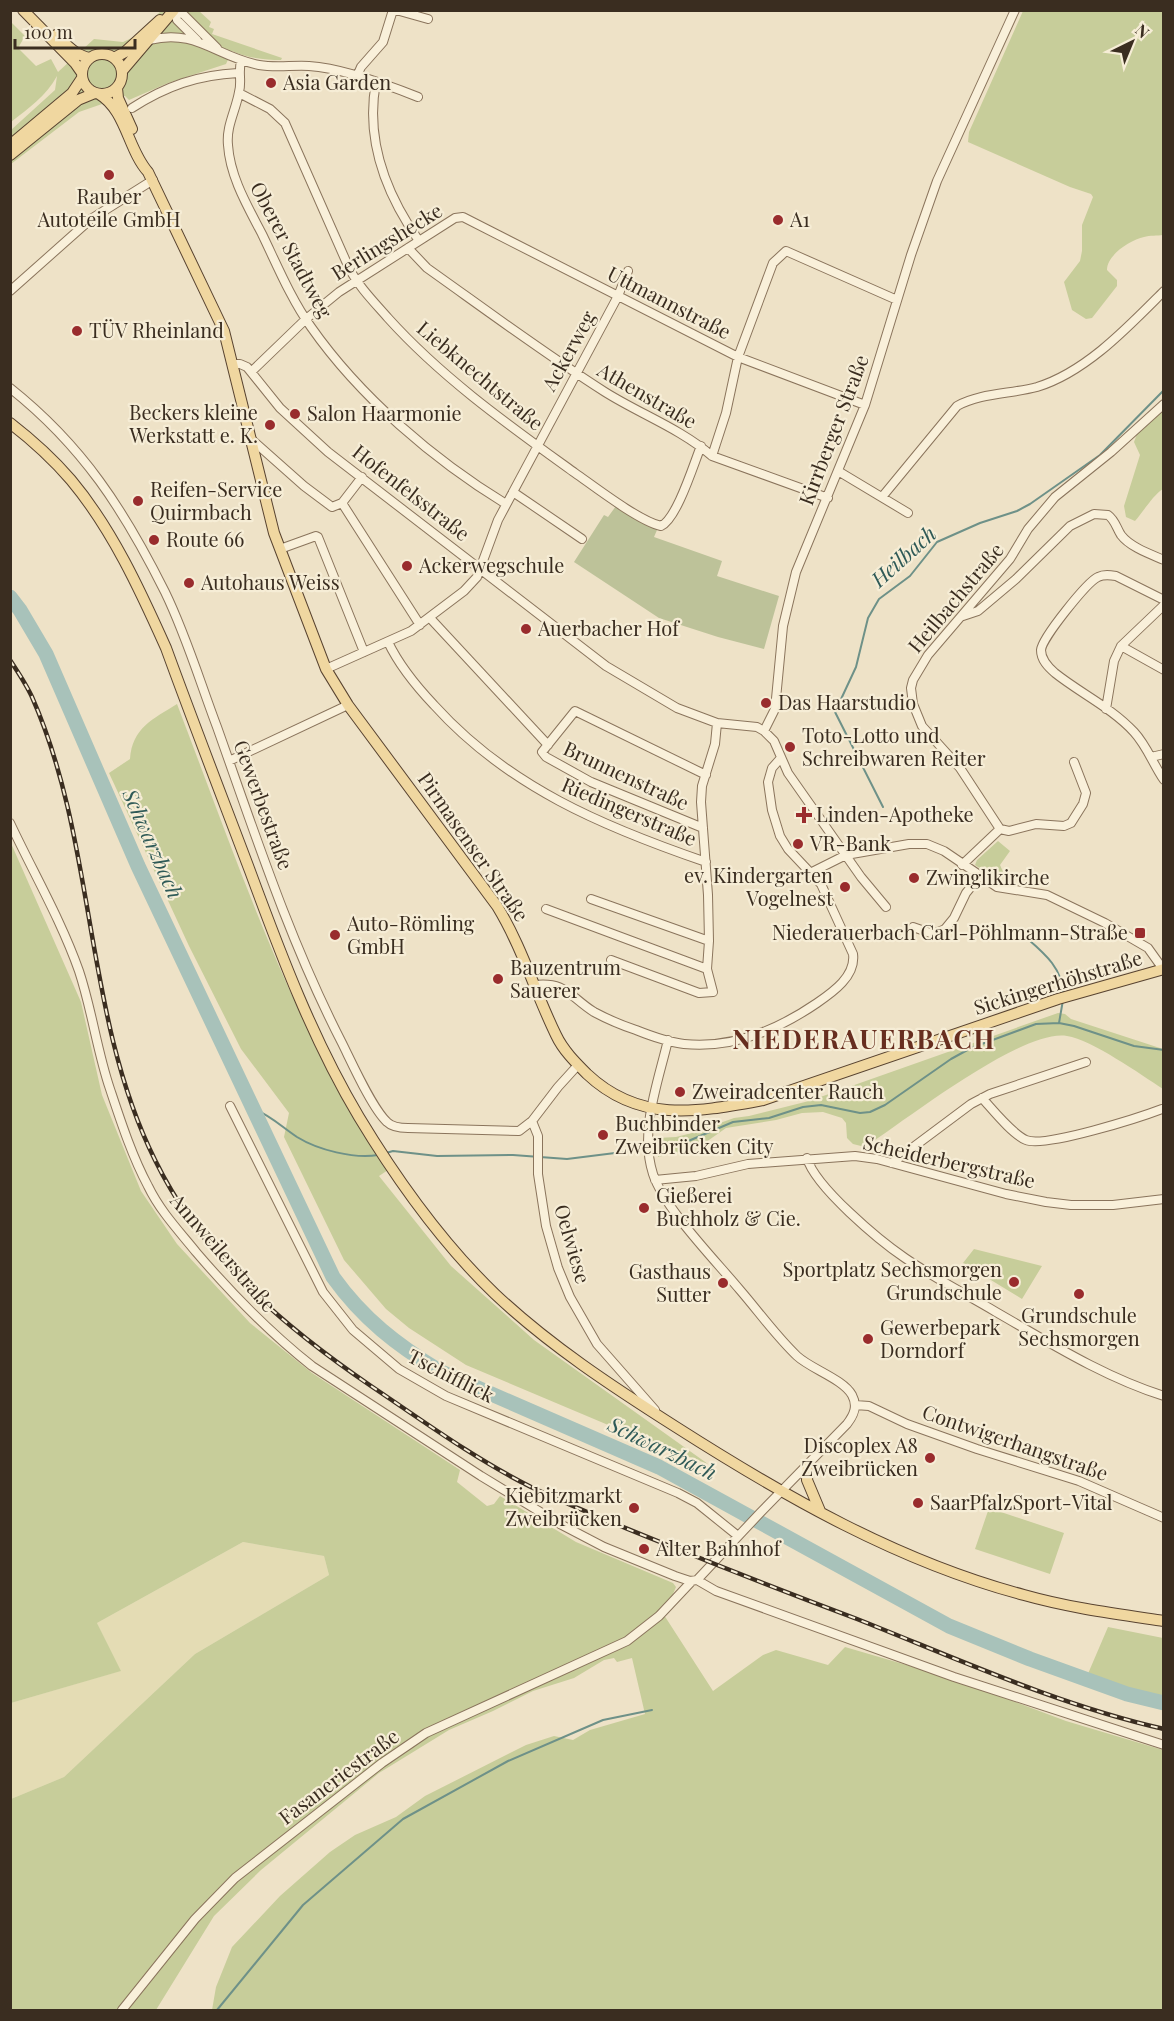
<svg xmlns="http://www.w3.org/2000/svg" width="1174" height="2021" font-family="'Playfair Display',serif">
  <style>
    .farmland { fill: #e4dcb4 }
    .green { fill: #c7cd9a }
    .cemetery { fill: #bdc299 }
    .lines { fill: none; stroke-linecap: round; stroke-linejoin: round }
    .stream { stroke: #6e9188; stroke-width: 2 }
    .river { stroke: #a8c2ba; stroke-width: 15 }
    .minor-casing { stroke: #8a745c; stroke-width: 10 }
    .major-casing { stroke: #584330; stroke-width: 12 }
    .minor { stroke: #f9f0da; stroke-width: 8 }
    .major { stroke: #f0d7a0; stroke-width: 10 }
    .rail-casing { stroke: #3a2d20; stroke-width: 4.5 }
    .rail { stroke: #f6edd6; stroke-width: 2; stroke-dasharray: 7; stroke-linecap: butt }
    .poi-dot { fill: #992c2d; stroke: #f6edd6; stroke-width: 2 }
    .labels { text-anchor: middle; stroke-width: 4.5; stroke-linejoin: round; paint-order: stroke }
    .poi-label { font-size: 20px; fill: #3a2d20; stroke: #f6edd6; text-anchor: start }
    .street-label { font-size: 20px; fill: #3a2d20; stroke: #f6edd6 }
    .water-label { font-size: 21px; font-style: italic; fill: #2f5a57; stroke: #f6edd6 }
    .district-label { font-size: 26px; font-weight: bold; letter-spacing: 1.5px; fill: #672e1f; stroke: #f6edd6 }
  </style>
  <rect width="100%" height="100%" fill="#eee2c7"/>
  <!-- farmland -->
  <path class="farmland" d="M243 1542 324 1556 329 1575 195 1654 64 1777 11 1799V1703L120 1671 97 1623Z"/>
  <!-- green -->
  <path class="green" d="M161 11H199L211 22 209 27 214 29 212 34 282 58 281 60C265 60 247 58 232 51L226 64 168 83 129 100 125 96 79 112 11 164V130L55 90 57 76C46 96 29 108 11 122V22L25 36 18 48 36 66 51 59 58 72 94 39 123 42 134 37Z
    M1023 11H1163V235C1157 236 1150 235 1144 237 1130 240 1107 255 1107 270L1117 280V286L1092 318 1086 319 1072 310 1064 282 1080 261 1082 251V225L1093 197 1091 194 1070 187 968 142 969 132Z
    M1163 406V489C1154 494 1143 512 1135 521L1126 517 1124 506 1140 455 1134 442 1137 434Z
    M177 704C238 863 292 1028 388 1170L379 1176 451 1266 534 1340 708 1464 639 1438 466 1365 409 1328 386 1309 344 1260 284 1137 289 1113 241 1049 189 946 109 773 130 759C132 728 153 719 177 704Z
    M10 841 81 1002 102 1095 141 1191 177 1244 250 1323 312 1373 460 1470 457 1482 487 1506 494 1504 500 1496 576 1542 673 1583 676 1587 664 1615 713 1691 763 1655 776 1650 828 1665 845 1647 951 1678 1066 1721 1163 1750V2010H212L216 1987 232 1947 280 1896 330 1852 355 1835 396 1817 425 1796 526 1745 554 1736 573 1740 590 1730 645 1714 632 1658 617 1662 614 1658 604 1660 574 1678 533 1691 493 1711 449 1730 379 1773 261 1870 214 1916 156 2010H11V1799L64 1777 195 1654 329 1575 324 1556 243 1542 97 1623 121 1671 11 1703Z
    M998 841 1010 851 1000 865 1004 874 1000 878 996 879 975 865 977 860Z
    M1058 1013 1065 1014 1071 1019 1163 1049V1089C1140 1074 1092 1040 1067 1036 1023 1028 906 1120 865 1147L853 1144 847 1138 846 1123 842 1118 823 1112 802 1113 776 1120 726 1128 699 1147 658 1157 657 1138 676 1137 692 1133 734 1118 749 1116 809 1101Z
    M974 1249 1042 1266 1022 1299 963 1263Z
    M989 1508 1064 1533 1050 1574 975 1549Z
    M1108 1627 1163 1638V1699L1128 1691 1087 1676Z"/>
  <!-- cemetery -->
  <path class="cemetery" d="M616 506 657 530 654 537 722 561 717 576 779 596 764 649 718 637 659 618 574 562 604 515 608 517Z"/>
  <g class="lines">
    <!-- stream -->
    <path class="stream" d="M883 807 835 712 856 667 868 618 879 599 910 576 937 542 980 523 1017 511 1030 504 1100 455 1164 390
      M1021 933C1040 950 1063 966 1063 994
      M1059 1023 1063 1000
      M254 1109C271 1116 282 1127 297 1137 318 1150 354 1159 378 1155
      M652 1148 686 1142 733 1122 769 1118 803 1107 821 1105 860 1113 870 1112 885 1105 951 1059 971 1048 1036 1024 1059 1023 1074 1026 1134 1046 1164 1050
      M386 1153 393 1151 437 1156 513 1155 567 1159 647 1149
      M217 2010 303 1905 403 1819 508 1761 603 1720 652 1710"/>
    <!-- river -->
    <path class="river" d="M10 597 20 610 46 654 138 866 333 1277C363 1319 397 1345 441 1372L659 1467 949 1626 1030 1659 1127 1694 1164 1703"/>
    <defs>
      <path id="minor" d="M175 10 177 20 197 40
        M179 10 217 48
        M396 10 428 19
        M150 40C195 28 217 57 259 65 276 68 292 65 309 66 342 68 388 85 418 97
        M241 61C238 72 242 82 239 92 236 110 226 126 228 145 230 177 248 207 262 234 277 265 291 299 311 327 360 397 434 460 506 504
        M357 76 361 67 383 42 393 10
        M376 82C365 140 386 194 419 241
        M239 93 270 109 285 123 349 268C359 287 374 302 388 318 442 378 510 426 575 473 595 487 639 521 661 526 677 519 694 463 701 446
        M132 108C166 86 198 75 238 73
        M408 248 427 268C486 310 544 353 605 392 640 414 681 429 712 456L828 498
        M10 291 91 219 153 180
        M233 364H240L247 367 280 408 328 452 606 666 677 708 717 723 757 727 764 731 774 741 788 773 861 877 886 907
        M251 372 306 319 339 292 455 218 463 217 738 357 865 405
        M10 388C83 446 124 510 165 592 186 635 200 682 217 727 255 834 290 942 342 1043 352 1063 372 1108 387 1122 392 1127 400 1128 408 1128L519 1131 532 1121 558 1087 578 1065
        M251 439 304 486 332 507 342 503 362 477
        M712 456 726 413 738 357 773 263 786 251 897 300
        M838 471 908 513
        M513 492 582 539
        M882 497 957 406C980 393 1011 394 1037 387 1086 372 1128 327 1164 291
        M342 503 420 625
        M280 549 316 536 318 537 364 652
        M1164 600 1116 576C1110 575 1104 574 1098 577 1087 582 1042 638 1041 650 1041 660 1048 667 1055 673 1080 693 1112 708 1134 732 1147 746 1153 764 1164 780
        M963 616 978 611 1016 579 1070 526 1094 514 1108 515C1115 520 1116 527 1121 535 1130 547 1150 554 1164 560
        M430 618 548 745
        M388 642C400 667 416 686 434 705 508 787 604 827 706 862
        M1121 646 1164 670
        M326 669 411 631 464 591 477 577 498 520 618 296 628 271
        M1106 709 1114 661 1121 646 1164 605
        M764 731 775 709 783 626 796 572 865 405 911 255 937 181 1015 10
        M1151 757 1164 754
        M229 761 348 705
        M10 823C33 872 61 920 79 971 92 1010 97 1051 110 1089 121 1122 132 1156 148 1186 160 1211 179 1231 196 1252 232 1294 269 1332 312 1366L481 1476 560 1524 604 1547 675 1576 690 1581 697 1580 716 1591 954 1677 1164 1745
        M703 828 591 782 546 757 542 752 575 711 706 775
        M1000 829 960 768 922 726 913 704 911 688 913 680 928 655 1010 559 1028 529 1055 497 1111 452 1164 404
        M1000 829 1009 831 1036 824 1064 826 1071 823 1083 804 1086 793 1074 762
        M962 865 1000 829
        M812 872 846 855 909 844H927L944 851 997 887 1047 895 1105 923 1148 948 1163 969
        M591 899 709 941
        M546 909 707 969
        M913 927 933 934 945 929 954 918 966 893 979 877
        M611 960 699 993 713 992 707 969 709 941 708 895 701 802 702 786 715 744 717 723
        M534 985C566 981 570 997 594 1012 607 1019 621 1025 636 1030 651 1036 667 1042 684 1044 732 1049 779 1029 817 1003 833 992 856 976 853 954L821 884 788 849 780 836 772 810 768 782 772 768 780 759
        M668 1040C658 1083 639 1131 653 1174 664 1208 716 1261 740 1290 759 1312 776 1336 797 1356 811 1369 843 1379 852 1395 858 1406 854 1415 847 1424L760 1513 697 1580
        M982 1098C993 1110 1012 1134 1026 1140 1045 1148 1141 1117 1162 1109
        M230 1106 323 1292 353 1330 399 1369 446 1396 678 1493 697 1503 738 1536
        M532 1121 538 1136V1174L546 1226 558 1268 570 1297 597 1344 655 1410
        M807 1158C815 1187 880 1241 905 1258 934 1278 966 1294 996 1312 1050 1343 1104 1377 1164 1396
        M892 1163 971 1104 990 1094 1086 1062
        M655 1180 696 1176 748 1164 855 1156 877 1159 1006 1194 1046 1202 1071 1205H1113L1164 1199
        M855 1405 869 1406 907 1424 977 1449 1079 1481 1164 1518
        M122 2010 195 1919 235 1878 382 1763 426 1733 627 1641 659 1616 692 1581"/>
      <path id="major" d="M23 10 75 63 82 73
        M56 35C66 44 76 56 90 58
        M82 74a20 20 0 1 1 40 0a20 20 0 1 1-40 0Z
        M114 58 125 52 160 20
        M122 71 174 10
        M117 88 118 98 132 129
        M99 94C126 110 128 150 148 172L224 331 274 533 326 669 348 705 497 906C522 947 535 992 556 1035 563 1050 575 1062 587 1074 640 1124 698 1112 763 1100L1058 999 1164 969
        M10 145 72 93 82 78
        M10 155 78 100 95 93
        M10 423C32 440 53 459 71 480 112 529 140 590 166 648 193 722 222 797 250 871 281 955 313 1040 359 1117 397 1180 442 1243 495 1294 549 1345 613 1387 676 1427 784 1496 899 1562 1024 1595 1070 1608 1117 1614 1164 1621
        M808 1465 807 1480 820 1511"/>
    </defs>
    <!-- minor casing -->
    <use href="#minor" class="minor-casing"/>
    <!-- major casing -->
    <use href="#major" class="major-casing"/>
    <!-- minor -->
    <use href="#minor" class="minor"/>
    <!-- major -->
    <use href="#major" class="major"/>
    <defs>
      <path id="rail" d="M10 660C18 672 26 684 32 697 97 844 83 1015 155 1160 203 1258 283 1326 371 1386 423 1421 475 1459 531 1487 575 1508 620 1526 665 1544 729 1570 793 1595 857 1619 958 1659 1058 1705 1164 1729"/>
    </defs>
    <!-- rail casing -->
    <use href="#rail" class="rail-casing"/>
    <!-- rail -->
    <use href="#rail" class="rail"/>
  </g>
  <!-- markers -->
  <g class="poi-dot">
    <circle cx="271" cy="83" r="6"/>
    <circle cx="109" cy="175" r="6"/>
    <circle cx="778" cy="220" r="6"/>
    <circle cx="77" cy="331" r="6"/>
    <circle cx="295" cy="414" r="6"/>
    <circle cx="270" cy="425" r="6"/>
    <circle cx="138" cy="501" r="6"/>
    <circle cx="154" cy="540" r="6"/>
    <circle cx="407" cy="566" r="6"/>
    <circle cx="189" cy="583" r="6"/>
    <circle cx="526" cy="629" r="6"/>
    <circle cx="766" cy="703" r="6"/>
    <circle cx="790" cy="747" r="6"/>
    <path d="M801 806h6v6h6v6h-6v6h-6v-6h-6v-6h6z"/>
    <circle cx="798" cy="844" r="6"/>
    <circle cx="914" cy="878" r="6"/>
    <circle cx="845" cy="887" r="6"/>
    <rect x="1134" y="927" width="12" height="12" rx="3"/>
    <circle cx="335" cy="935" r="6"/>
    <circle cx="498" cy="979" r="6"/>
    <circle cx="680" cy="1092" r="6"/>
    <circle cx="603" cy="1135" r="6"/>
    <circle cx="644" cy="1208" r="6"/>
    <circle cx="1014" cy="1282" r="6"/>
    <circle cx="723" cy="1283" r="6"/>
    <circle cx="1079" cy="1294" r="6"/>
    <circle cx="868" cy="1339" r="6"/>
    <circle cx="930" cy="1458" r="6"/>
    <circle cx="918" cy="1503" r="6"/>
    <circle cx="634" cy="1508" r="6"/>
    <circle cx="644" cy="1549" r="6"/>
  </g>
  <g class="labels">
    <!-- poi labels -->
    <g class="poi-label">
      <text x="283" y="90">Asia Garden</text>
      <text x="109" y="204" text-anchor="middle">Rauber<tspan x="109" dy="23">Autoteile GmbH</tspan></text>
      <text x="790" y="227">A1</text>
      <text x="89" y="338">TÜV Rheinland</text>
      <text x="258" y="420" text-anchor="end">Beckers kleine<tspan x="258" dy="23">Werkstatt e. K.</tspan></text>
      <text x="307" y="421">Salon Haarmonie</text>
      <text x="150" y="497">Reifen-Service<tspan x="150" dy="23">Quirmbach</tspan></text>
      <text x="166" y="547">Route 66</text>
      <text x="419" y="573">Ackerwegschule</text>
      <text x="201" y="590">Autohaus Weiss</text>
      <text x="538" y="636">Auerbacher Hof</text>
      <text x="778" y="710">Das Haarstudio</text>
      <text x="802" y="743">Toto-Lotto und<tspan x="802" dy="23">Schreibwaren Reiter</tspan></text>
      <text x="816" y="822">Linden-Apotheke</text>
      <text x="810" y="851">VR-Bank</text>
      <text x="833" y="883" text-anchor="end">ev. Kindergarten<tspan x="833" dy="23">Vogelnest</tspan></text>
      <text x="926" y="885">Zwinglikirche</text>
      <text x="347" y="931">Auto-Römling<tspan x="347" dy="23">GmbH</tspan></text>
      <text x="1128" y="940" text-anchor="end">Niederauerbach Carl-Pöhlmann-Straße</text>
      <text x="510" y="975">Bauzentrum<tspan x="510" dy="23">Sauerer</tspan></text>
      <text x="692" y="1099">Zweiradcenter Rauch</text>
      <text x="615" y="1131">Buchbinder<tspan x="615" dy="23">Zweibrücken City</tspan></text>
      <text x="656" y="1203">Gießerei<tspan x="656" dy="23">Buchholz &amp; Cie.</tspan></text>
      <text x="1002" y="1277" text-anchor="end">Sportplatz Sechsmorgen<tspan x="1002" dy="23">Grundschule</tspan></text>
      <text x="711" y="1279" text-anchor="end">Gasthaus<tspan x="711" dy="23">Sutter</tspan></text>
      <text x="1079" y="1323" text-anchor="middle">Grundschule<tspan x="1079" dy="23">Sechsmorgen</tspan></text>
      <text x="880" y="1335">Gewerbepark<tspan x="880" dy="23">Dorndorf</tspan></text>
      <text x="918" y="1453" text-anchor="end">Discoplex A8<tspan x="918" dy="23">Zweibrücken</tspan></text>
      <text x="622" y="1503" text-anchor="end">Kiebitzmarkt<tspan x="622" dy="23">Zweibrücken</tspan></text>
      <text x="930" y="1510">SaarPfalzSport-Vital</text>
      <text x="656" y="1556">Alter Bahnhof</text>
    </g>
    <!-- street labels -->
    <g class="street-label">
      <text transform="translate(387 242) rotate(-32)" y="7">Berlingshecke</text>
      <text transform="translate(291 250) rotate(62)" y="7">Oberer Stadtweg</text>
      <text transform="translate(669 303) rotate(27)" y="7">Uttmannstraße</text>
      <text transform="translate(569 351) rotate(-61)" y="7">Ackerweg</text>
      <text transform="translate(480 376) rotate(40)" y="7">Liebknechtstraße</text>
      <text transform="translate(647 396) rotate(30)" y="7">Athenstraße</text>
      <text transform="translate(834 430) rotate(-69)" y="7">Kirrberger Straße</text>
      <text transform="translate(411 493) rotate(38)" y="7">Hofenfelsstraße</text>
      <text transform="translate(956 598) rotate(-50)" y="7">Heilbachstraße</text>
      <text transform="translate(626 776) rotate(25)" y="7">Brunnenstraße</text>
      <text transform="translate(263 805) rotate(70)" y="7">Gewerbestraße</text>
      <text transform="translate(629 812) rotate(23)" y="7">Riedingerstraße</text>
      <text transform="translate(473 847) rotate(55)" y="7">Pirmasenser Straße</text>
      <text transform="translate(1058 983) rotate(-17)" y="7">Sickingerhöhstraße</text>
      <text transform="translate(949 1162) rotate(13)" y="7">Scheiderbergstraße</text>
      <text transform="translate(572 1244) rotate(74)" y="7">Oelwiese</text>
      <text transform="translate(223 1253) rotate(49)" y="7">Annweilerstraße</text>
      <text transform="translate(451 1376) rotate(27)" y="7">Tschifflick</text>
      <text transform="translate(1015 1443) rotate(19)" y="7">Contwigerhangstraße</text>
      <text transform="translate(339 1777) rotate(-37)" y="7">Fasaneriestraße</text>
    </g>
    <!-- water labels -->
    <g class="water-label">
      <text transform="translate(904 557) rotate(-42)" y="7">Heilbach</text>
      <text transform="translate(152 844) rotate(66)" y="7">Schwarzbach</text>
      <text transform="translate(662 1449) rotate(26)" y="7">Schwarzbach</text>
    </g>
    <!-- district labels -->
    <g class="district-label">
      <text x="864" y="1049">NIEDERAUERBACH</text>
    </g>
  </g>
  <!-- border -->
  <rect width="1174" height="2021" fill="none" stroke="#3a2d20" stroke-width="24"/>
  <!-- north arrow -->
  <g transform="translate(1132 42) rotate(43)" stroke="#f6edd6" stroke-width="4.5" paint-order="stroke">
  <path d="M0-4.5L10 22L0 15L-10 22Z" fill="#3a2d20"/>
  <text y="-9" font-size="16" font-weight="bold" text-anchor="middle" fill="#3a2d20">N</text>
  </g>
  <!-- scale -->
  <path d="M15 39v9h120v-9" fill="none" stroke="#3a2d20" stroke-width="3"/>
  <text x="24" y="39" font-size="18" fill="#3a2d20" stroke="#f6edd6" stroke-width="4.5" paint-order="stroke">100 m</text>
</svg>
